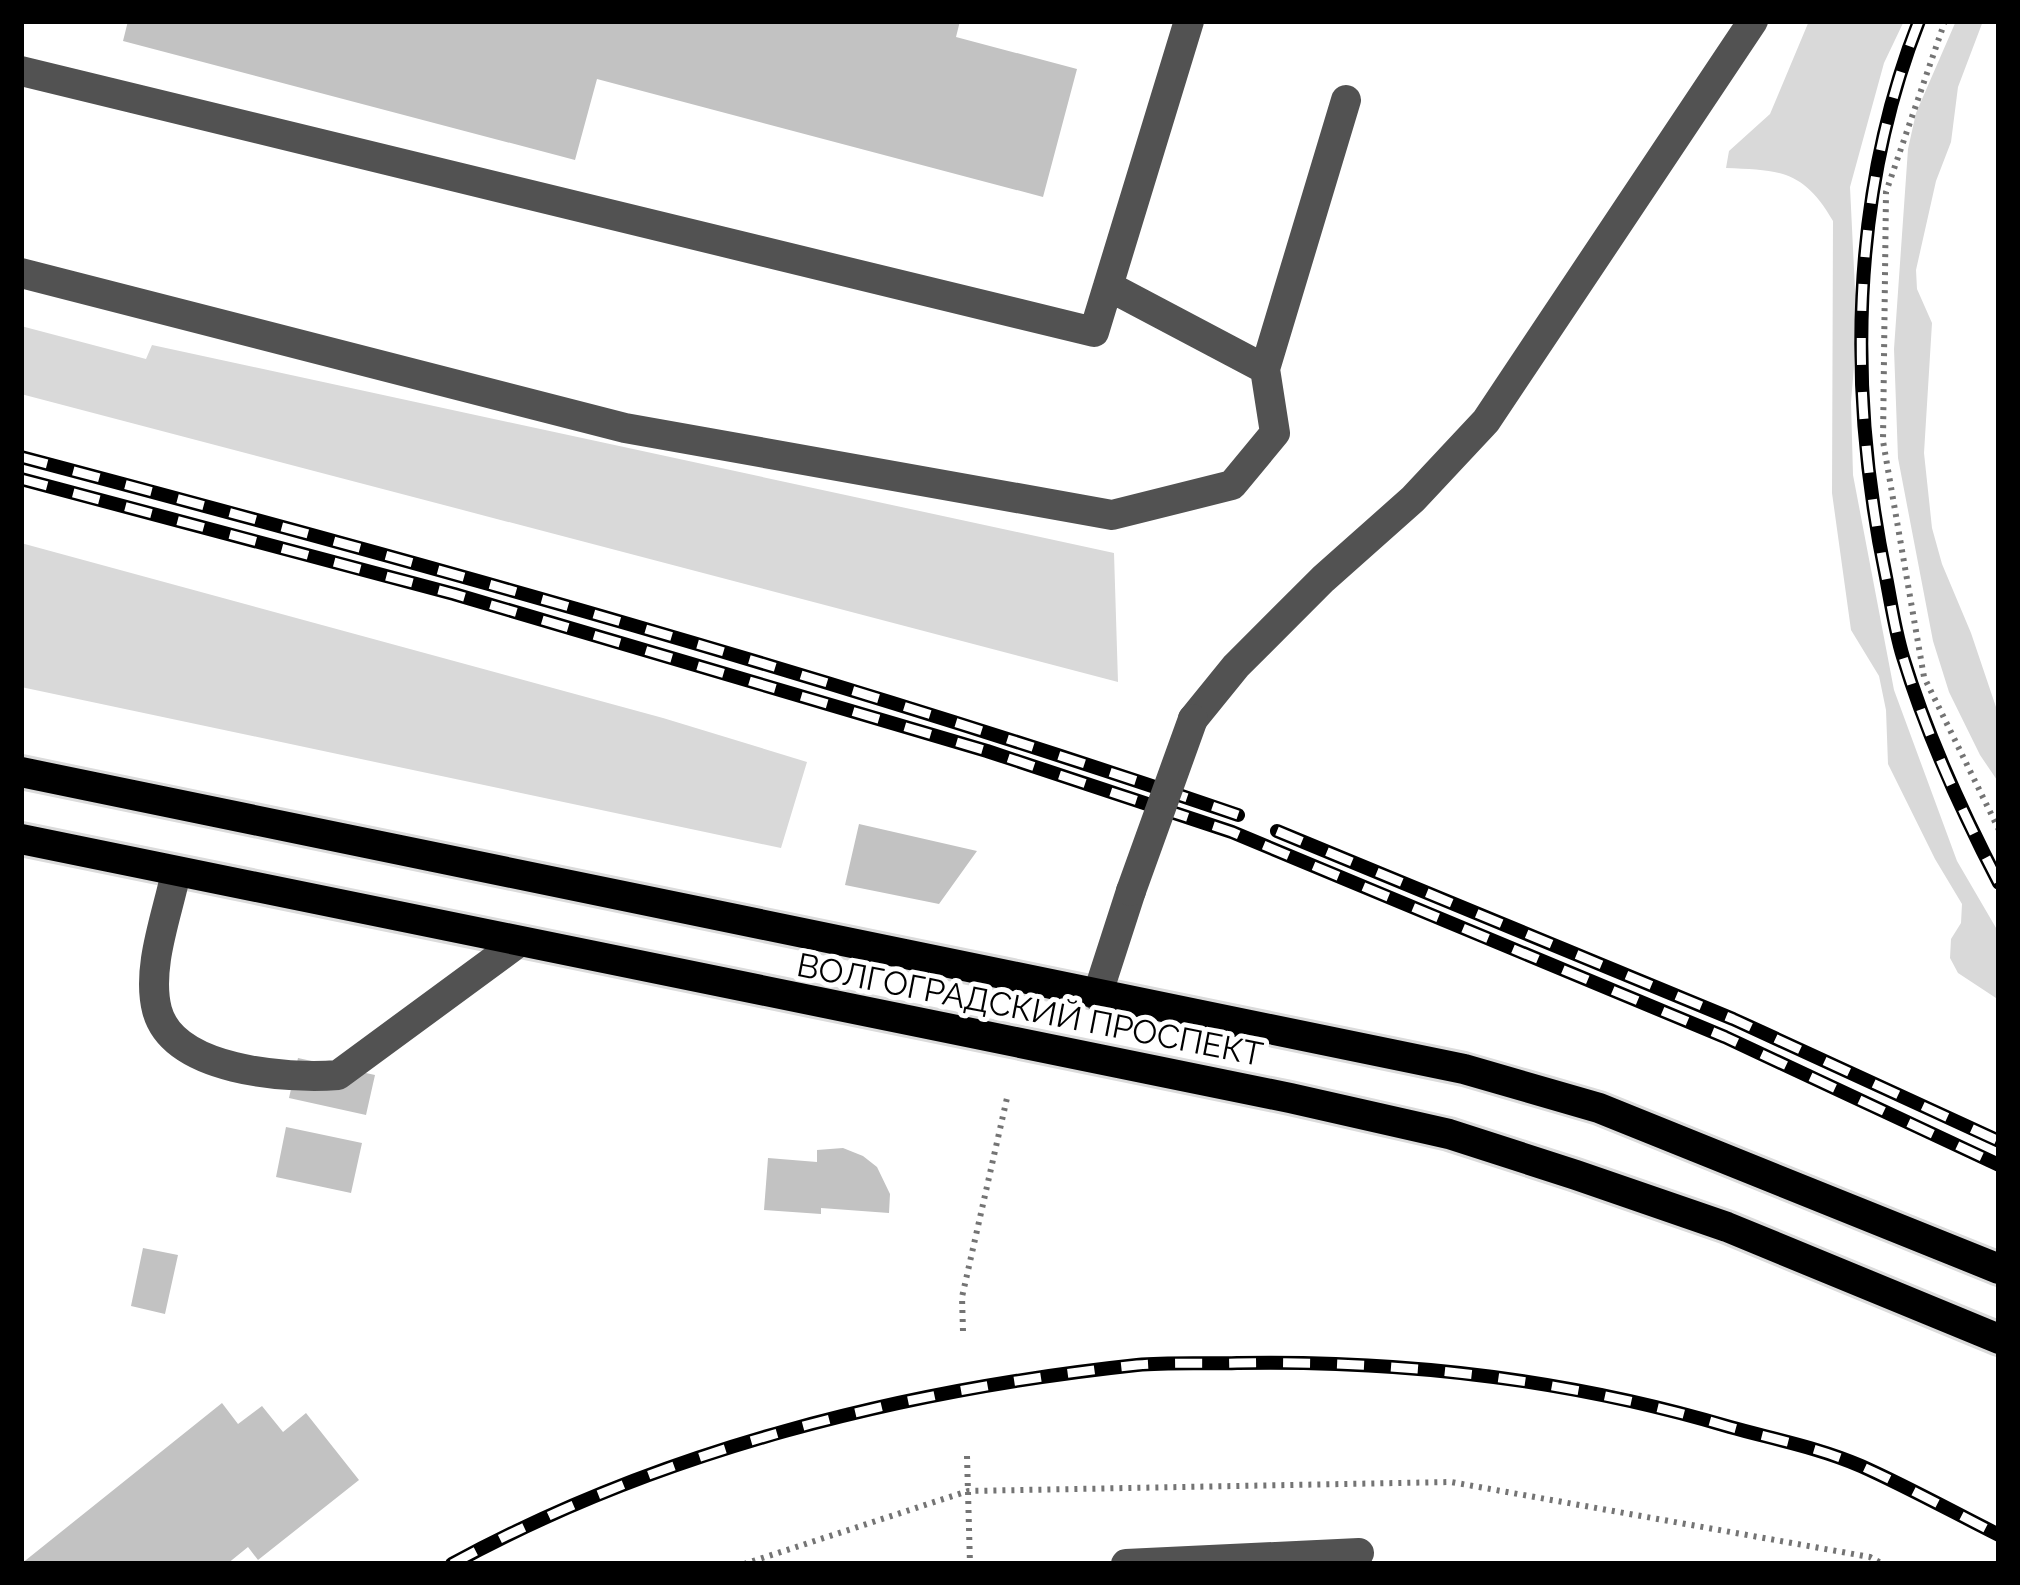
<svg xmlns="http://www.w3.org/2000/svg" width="2020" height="1585" font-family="Raleway,sans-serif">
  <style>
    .green { fill: #d9d9d9 }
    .building { fill: #c2c2c2 }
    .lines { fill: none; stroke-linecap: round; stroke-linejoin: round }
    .major-casing { stroke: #dbdbdb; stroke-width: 36 }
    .path { stroke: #747474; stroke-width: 6; stroke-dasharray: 3 6; stroke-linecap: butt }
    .minor { stroke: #525252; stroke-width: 30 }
    .major { stroke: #000; stroke-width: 30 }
    .rail-casing { stroke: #000; stroke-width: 14 }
    .rail { stroke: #fff; stroke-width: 9; stroke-dasharray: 27; stroke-linecap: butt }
    .minor-bridge { stroke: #525252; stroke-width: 30 }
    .labels { text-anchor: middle; stroke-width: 10; stroke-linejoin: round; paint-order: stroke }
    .street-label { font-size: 33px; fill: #000; stroke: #fff }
  </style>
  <rect width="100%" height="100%" fill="#fff"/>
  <!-- green -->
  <path class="green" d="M1809 21H1904L1884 63 1850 187 1857 331 1851 402 1853 475 1894 690 1957 861 1999 933V1000L1958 973 1950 958 1951 939 1961 923 1962 904 1935 859 1888 764 1886 710 1879 676 1851 630 1832 493 1833 221C1804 171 1781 170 1726 168L1729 151 1770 114Z
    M1956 21H1983L1958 87 1951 142 1936 181 1916 270 1917 289 1932 323 1924 453 1932 528 1942 564 1971 633 1999 716V783L1980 755 1949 692 1933 641 1898 458 1894 349 1908 149 1916 113Z
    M21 326 146 359 152 345 1114 553 1118 682 21 394Z
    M21 543 663 718 807 762 781 848 21 687Z"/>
  <!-- building -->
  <path class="building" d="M128 21H960L956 37 1077 69 1043 197 597 79 575 160 123 41Z
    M859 824 977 851 939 904 845 885Z
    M298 1058 375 1075 366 1115 289 1098Z
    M286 1127 362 1143 351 1193 276 1177Z
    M843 1148 863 1156 877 1167 890 1194 889 1213 821 1208V1214L764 1210 768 1158 817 1162V1150Z
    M143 1248 178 1255 165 1314 131 1306Z
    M222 1403 238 1424 262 1406 283 1432 306 1413 359 1480 258 1560 248 1547 227 1564H21Z"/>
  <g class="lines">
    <defs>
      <path id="major" d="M21 772 1464 1069 1599 1108 1999 1269
        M21 839 1290 1098 1449 1134 1576 1175 1727 1227 1999 1339"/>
    </defs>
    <!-- major casing -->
    <use href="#major" class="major-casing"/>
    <!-- path -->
    <path class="path" d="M1945 21 1886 192 1883 441 1924 677 1999 830
      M963 1331 962 1297 1007 1098
      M967 1456 970 1564
      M744 1564 968 1491 1451 1482 1870 1557 1883 1564"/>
    <!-- minor -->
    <path class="minor" d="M21 71 1094 332 1189 21
      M21 273 625 428 1112 515 1232 485 1275 433 1265 369 1108 286
      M1265 369 1346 100
      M1193 719 1236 666 1323 579 1413 499 1486 421 1753 21
      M176 872C168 913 146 967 157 1010 173 1071 286 1079 338 1075L519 942
      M1097 996 1131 891
      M1126 1564 1359 1553"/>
    <!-- major -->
    <use href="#major" class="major"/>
    <defs>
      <path id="rail" d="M1919 21C1850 196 1848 394 1886 577 1891 603 1895 631 1903 657 1927 736 1961 810 1999 883
        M21 457C430 565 837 678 1238 815
        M21 479 454 594 987 751 1232 832 1725 1037 1999 1165
        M1277 831 1733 1019 1999 1141
        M452 1564C661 1450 902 1390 1137 1365 1170 1362 1204 1364 1237 1363 1403 1360 1572 1380 1730 1427 1773 1439 1820 1448 1861 1466 1908 1487 1953 1512 1999 1535"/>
    </defs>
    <!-- rail casing -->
    <use href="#rail" class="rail-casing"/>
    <!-- rail -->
    <use href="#rail" class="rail"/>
    <!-- minor-bridge -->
    <path class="minor-bridge" d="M1131 891 1193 719"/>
  </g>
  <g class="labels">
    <!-- street labels -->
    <g class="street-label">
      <text transform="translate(1030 1009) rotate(11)" y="12">ВОЛГОГРАДСКИЙ ПРОСПЕКТ</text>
    </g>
  </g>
  <!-- border -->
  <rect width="2020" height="1585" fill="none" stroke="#000000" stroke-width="48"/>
</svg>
